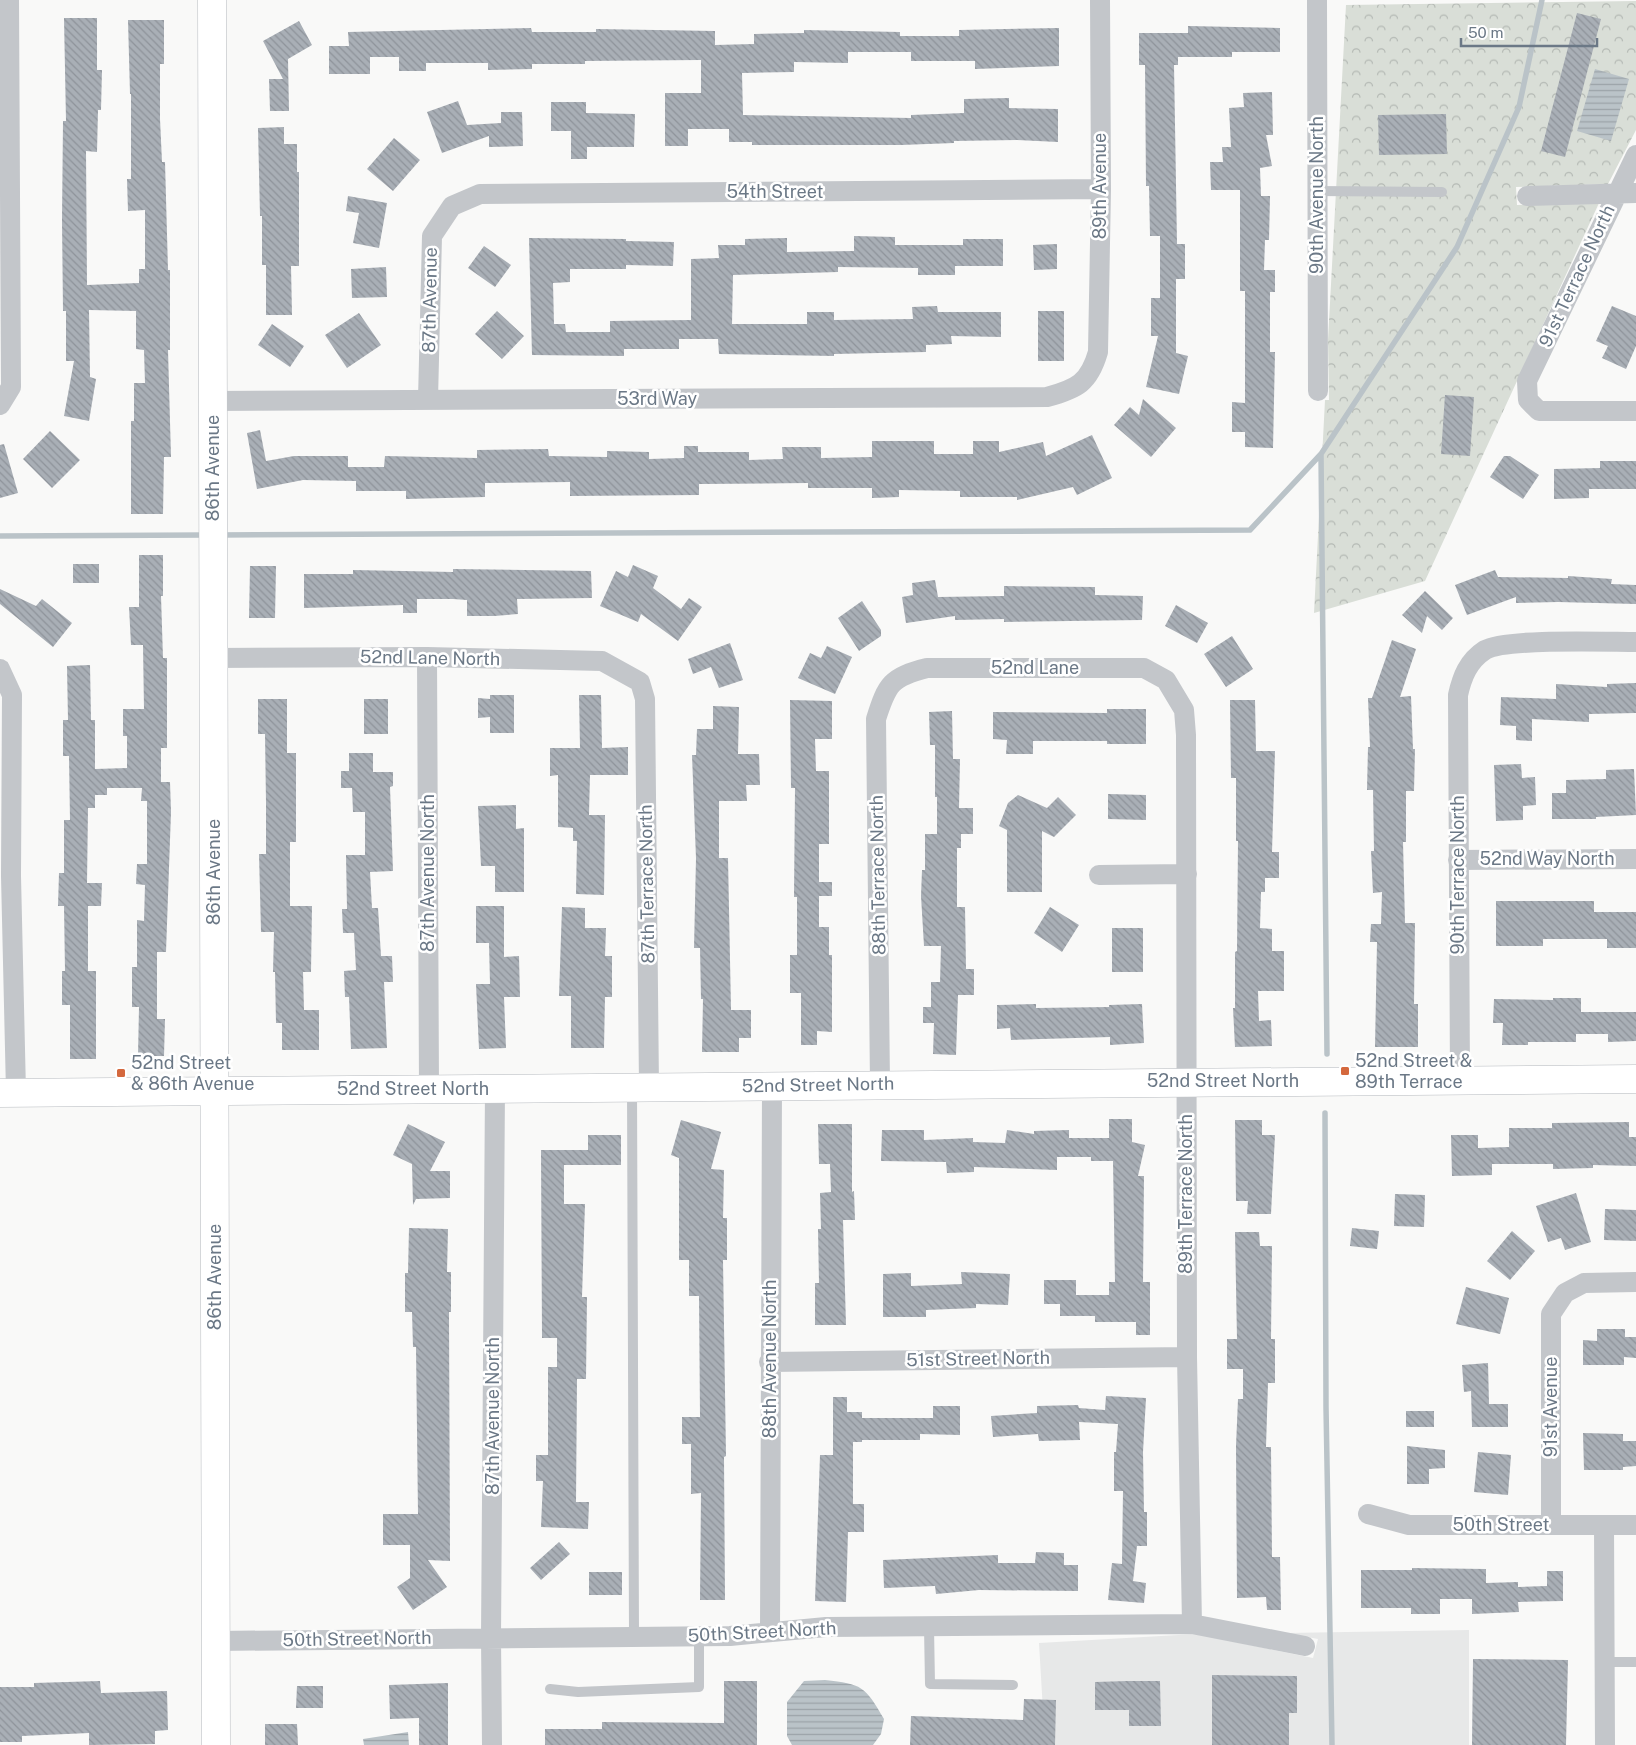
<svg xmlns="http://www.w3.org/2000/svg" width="1636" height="1745" font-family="'Public Sans',sans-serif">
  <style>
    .built { fill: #e7e8e8 }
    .park { fill: url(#park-crowns) }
    .water { fill: url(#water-rules) }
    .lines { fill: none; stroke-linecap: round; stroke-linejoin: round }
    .stream { stroke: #bac3c8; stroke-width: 5.5 }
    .building { fill: url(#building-back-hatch) }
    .secondary-casing { stroke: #b6babf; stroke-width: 29 }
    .lane { stroke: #c3c6ca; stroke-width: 10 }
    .street { stroke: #c3c6ca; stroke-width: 20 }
    .secondary { stroke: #fff; stroke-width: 28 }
    .poi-dot { fill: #d4683d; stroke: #fff; stroke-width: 2 }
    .labels { text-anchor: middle; stroke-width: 5; stroke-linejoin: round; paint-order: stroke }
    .street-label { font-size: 18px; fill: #6b7886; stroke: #fff }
    .poi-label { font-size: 18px; fill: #6b7886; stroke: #fff; text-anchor: start }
  </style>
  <defs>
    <pattern id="park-crowns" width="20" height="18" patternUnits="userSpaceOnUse" patternTransform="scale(1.25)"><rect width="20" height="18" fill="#d9ded7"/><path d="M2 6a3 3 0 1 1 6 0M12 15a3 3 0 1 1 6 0" fill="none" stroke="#b4b9b4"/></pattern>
    <pattern id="water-rules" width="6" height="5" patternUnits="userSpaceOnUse" patternTransform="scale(1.25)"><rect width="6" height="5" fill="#bac3c8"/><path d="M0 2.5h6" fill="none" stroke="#9ba3a8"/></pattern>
    <pattern id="building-back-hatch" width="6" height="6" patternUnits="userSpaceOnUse" patternTransform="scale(1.25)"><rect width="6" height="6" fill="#a9afb6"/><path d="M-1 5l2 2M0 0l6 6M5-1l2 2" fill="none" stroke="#8e939a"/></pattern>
  </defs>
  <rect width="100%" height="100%" fill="#f9f9f8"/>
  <!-- built -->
  <path class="built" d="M1469 1630V1745H1045L1039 1643 1196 1634 1313 1658 1318 1639 1286 1633Z"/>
  <!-- park -->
  <path class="park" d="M1636 1V130L1608 184 1516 187 1517 205 1599 203 1425 581 1314 613 1325 400H1329L1328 340 1346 5Z"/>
  <!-- water -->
  <path class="water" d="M1595 69 1629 79 1611 141 1577 131Z
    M825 1680C862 1684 865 1686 884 1719L881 1734 873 1745H792L787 1736V1702L804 1681Z
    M408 1732 409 1745H364L363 1739Z"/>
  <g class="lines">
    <!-- stream -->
    <path class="stream" d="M1321 454 1327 1054
      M220 535 1250 530 1321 454 1457 247 1519 107 1542 0
      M0 536 205 535
      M1325 1113 1326 1407 1332 1745"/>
  </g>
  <!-- building -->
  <path class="building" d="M1577 13 1601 19 1565 157 1541 151Z
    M64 18H97V70H102L101 110H98L97 152 86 151 87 285 139 283V269H145V210L128 211 127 179H131V94H130L128 20H164V64H160V119L162 162H165L168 270H170V350H168L171 457H164L163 514H131V421H134V383H145L144 350 136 349V311L89 310 90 377 96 379 89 421 64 416 74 361H66V311H63L62 220 63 121H66Z
    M299 21 312 45 288 59 289 111H270L269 79H283L263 41Z
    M1188 26 1280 28V52H1232V57H1178V65H1174L1177 244H1185V279H1176V353L1188 356 1179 394 1146 387 1158 336H1151V298H1160V236H1150L1149 186H1146L1145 65H1139V33H1188Z
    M531 28 532 32H596V29L715 31V45L754 44V34L804 33V30L900 32V36H959V30L1059 28V66L975 69V61H911V52H848V63L794 62V72L742 73 743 115 911 118V115L964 113V99L1009 98V108L1058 109V142L1017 140 954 141V143L901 145H752V142H729V129H688V146H665V93H701V60L585 61V64H532V69L488 70V63H426V71H399V57H370V74H329V46H349L348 32Z
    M1272 92 1273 135H1266L1272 166 1260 168 1261 196H1270L1269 240H1265L1264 270H1275V292H1270V352H1275L1273 448 1245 447V432H1232V402L1245 403V291H1240V190H1211L1210 162H1223L1222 147H1231L1229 108 1244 107 1243 93Z
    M458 101 467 125 501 123V112H522L523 146 489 147V136L442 153 427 112Z
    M551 102H586V113L635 114 634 147H587V159H571V131H551Z
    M1446 114 1447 154 1379 155 1378 115Z
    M284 127V144H297V172H299V266H291L292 315H266V265H262V216H260L258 128Z
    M394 138 420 160 393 191 367 169Z
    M348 196 387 203 379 248 353 243 359 213 346 211Z
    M854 236 895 237V245H963V239H1003V266H955V275H918V268L838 267V272L733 275 732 324H807V312H834V320L913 319 912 307 937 306 938 312H1001V337L951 336 952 344 926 345V352L834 354V356L719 354 718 339H679V349H624V356L532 355 529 238 626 239V241L674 242 673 266 626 265V269H570V282L553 283 554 324H565L566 332H610V321L691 320V259L719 258 718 245H745V239L787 238V252L854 251Z
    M1057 244V269L1034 270 1033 245Z
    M484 246 511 265 495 287 468 268Z
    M386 267 387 297 352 298 351 269Z
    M1612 306 1636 316V346L1626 369 1602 358 1608 346 1596 341Z
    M497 311 524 336 502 359 475 334Z
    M1038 311H1064V361H1038Z
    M359 313 381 345 347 368 325 335Z
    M272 324 304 346 290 367 258 345Z
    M1445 395 1474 397 1470 456 1441 454Z
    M1143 399 1176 428 1151 457 1114 425 1130 407 1139 415Z
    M260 430 266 461 294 456H348V467H384L385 456 477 458V450L548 449 549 456 607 457V451L649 452V459L684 458V446H698V452H749V460L783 459 782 447H821V458L872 457V441H934V454H973V441H999V452L1043 442 1046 456 1092 435 1112 478 1077 495 1073 487 1017 500V497H960V491L899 490V497L872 498V488H808V483L699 484V495L570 496V482L485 483V497L406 499V491H356V481L303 480 257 489 247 433Z
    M50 431 80 460 52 488 23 459Z
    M4 444 18 493 0 498V445Z
    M1504 456H1510L1539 475 1523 499 1490 477Z
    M1600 461H1636V489H1589V498L1554 499V469L1600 468Z
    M139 555H163V596H161L163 658H167V748H161V782H170L171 812 166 952H157V1019H165L164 1056H138L139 1007H132V967H137V920L144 921 145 885 136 884 137 864H147V801H141L142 788H107V795H95V808H88L87 883H102L101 906H88V971H96V1059H70V1005H62V971H65L64 906H58L59 873H64V820H70L69 756H63V720H68L67 666 90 665 91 720H95V769L127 768V736H123V709H144L143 645H131L129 607H139Z
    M73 564H99V583H73Z
    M633 565 658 576 653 588 681 609 689 598 702 607 678 641 641 614 638 622 600 606 616 571 628 577Z
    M250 566H276L275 618H249Z
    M453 569 591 571 592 598 517 599 518 614 494 616H467V600L453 599H417V613H403V605L304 608V574H353V570L453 572Z
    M1495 570 1498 577 1568 578V576L1612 579 1611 584 1636 585V604L1558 602 1516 603V597L1467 615 1455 585Z
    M935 580 938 597 1004 596V586L1095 587V595L1143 596 1142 620 1004 622V619L955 620V616L906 623 902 597 913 595 912 583Z
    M0 589 36 606 42 599 72 623 53 647 0 604Z
    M1425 591 1453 618 1442 630 1427 616 1422 633 1402 615Z
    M862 601 881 630V636L859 651 838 618Z
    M1176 605 1208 623 1197 643 1165 626Z
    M1232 636 1253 669 1226 687 1204 654Z
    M1392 640 1416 649 1400 697 1411 696 1413 749H1415L1414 791H1406V842H1403L1405 923H1415L1414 1004H1418V1047H1375L1377 942H1370L1371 924H1381L1382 892 1373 893 1371 851H1374L1373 790H1367L1368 747H1370L1368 698H1372Z
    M730 643 743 680 719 688 711 667 693 674 688 659Z
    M827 646 852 657 835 694 798 678 810 653 821 658Z
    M1636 683V713L1589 714V722L1532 719V741L1516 740V726L1500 725 1501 697 1556 699V684L1607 687V684Z
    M490 695H514V733H490V717L478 718V698L490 699Z
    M579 695H601L602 748 628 747V775H590L589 815H605L604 895 576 894 577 841H573V828L558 827V775L550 776V748H580Z
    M258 699H287V753H296V842H290V906H312L311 972H303L304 1010H319V1050H282V1023H276L275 972H273L274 932H261L259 854H266V802L265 734H258Z
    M364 699H388V734H364Z
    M790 700 832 701V739H815L816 771H829V844H819V882H832V896H819V927H829V955H832V1032L817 1031V1045H801V993H790V955H797V897H794L795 788H791Z
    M1230 700H1255L1256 751H1275L1272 852H1279V878H1265V892H1261L1260 928 1272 929V951H1284V991H1258L1259 1021 1271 1020 1272 1046 1235 1047 1233 1008H1235V952L1237 951 1238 841H1236V778H1231Z
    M713 706 739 707 738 754H759L760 785H746L747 801H719V858H728L731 1010H751V1038H739V1052H702L703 999H701L700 948H694L696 858 692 755H696L697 729H713Z
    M1107 709H1146V744H1107V741H1033V754H1006L1007 740 993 739V712L1107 713Z
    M952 711 953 759H960L959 808H973V834H961V848H957V907H965L966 969H974V995H958L956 1055 933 1054 934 1023H923V1007H931V982H940L941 946H924L921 896 922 870H925V834H937V797H935V745H930L929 712Z
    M349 753H373V772H393V786L390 787 393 871 370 872 372 908H378L381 956H392L393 982H384L387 1048 351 1049 349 997H345L344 971 356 970 354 933H343L342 909H347L346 855H365V812H353L352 788H341V771H349Z
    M1521 764 1522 778 1535 777 1536 805 1523 806V820L1496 821 1494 765Z
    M1634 769 1636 815 1596 817V819H1552V793H1566V780L1606 779V770Z
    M1108 794 1146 795V820L1108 819Z
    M1018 795 1047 808 1058 797 1076 815 1054 837 1042 831V892H1007V830L999 826 1008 803Z
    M516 805V829L524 828V892H495V866H481L478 806Z
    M1496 901H1594V912H1636V948H1607V939H1543V946H1496Z
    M476 906H504V957L519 956 520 997H504L506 1048 479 1049 476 984H490L489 943H476Z
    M562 907 585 908V928H606L605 956H612V997H605L604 1048H571V996H559Z
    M1050 907 1079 925 1062 952 1034 933Z
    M1112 928H1143V972H1112Z
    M1553 998H1581V1012H1636V1041L1608 1042V1034H1576V1042H1528V1045H1502L1503 1023H1493L1494 999 1553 1000Z
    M1036 1004V1008L1109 1007V1005L1142 1004 1144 1043 1110 1045V1037L1011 1040 1010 1028 997 1029V1005Z
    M1109 1119H1132V1142L1145 1145 1138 1176H1144L1143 1282H1150V1335H1136V1322H1095V1316H1060V1304H1044V1280H1076V1295H1109V1282H1115L1113 1161H1091V1157H1057V1170L974 1167V1172L947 1173 946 1162 881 1161 882 1130H924V1140L973 1138V1142L1005 1143 1007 1130 1034 1134V1131L1069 1130V1138H1109Z
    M681 1120 721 1132 711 1169 724 1170 723 1218H727V1260H723L726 1456 724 1457 725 1600H700L701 1493 691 1494V1444H682V1417H700L699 1296H689V1260H679V1158L671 1155Z
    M1235 1120H1262V1135H1275L1271 1214H1247L1248 1201H1236Z
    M1629 1122V1137H1636V1166L1593 1165V1168L1553 1169V1164H1492V1175L1452 1176 1451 1135H1478V1148L1509 1147V1128H1552V1123Z
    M408 1124 445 1142 430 1171H450V1198L416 1199 413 1205 412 1164 393 1155Z
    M818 1124H852V1192L854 1191 855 1220H843L846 1325H815V1283H819L818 1229H821L820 1193 831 1192 830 1164H819Z
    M588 1135H621V1165H564V1204H585L582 1297H587L586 1379H577L576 1502H589L588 1529 541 1527 543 1481H536V1455H548V1367H557V1338H542L541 1150H588Z
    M1576 1193 1591 1242 1565 1250 1561 1238 1548 1242 1536 1206Z
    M1395 1194 1425 1195 1424 1227 1394 1226Z
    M1605 1209 1636 1210V1241L1604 1240Z
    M409 1228 448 1229 447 1272H451V1312H449L450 1561 428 1560 447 1587 413 1610 397 1587 410 1578V1545H383V1514H418L416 1347H413L412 1312H405V1273H408Z
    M1352 1228 1379 1231 1377 1249 1350 1246Z
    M1512 1231 1535 1251 1510 1280 1487 1261Z
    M1235 1232H1259L1260 1246H1272L1271 1339H1275V1383H1268L1266 1447H1271L1272 1557H1280L1281 1610H1267L1266 1597 1237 1598 1236 1446 1238 1399H1243V1369H1227V1339H1237Z
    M961 1272 1010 1274 1008 1305 976 1304V1308L926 1310V1317H883V1274L911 1273V1286L962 1284Z
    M1466 1287 1509 1298 1500 1334 1456 1324Z
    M1597 1329H1625V1337H1636V1358L1624 1357V1365H1583V1340L1597 1341Z
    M1488 1363 1489 1404H1508V1427H1472L1471 1391 1464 1392 1462 1365Z
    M1106 1396 1146 1398 1143 1452 1144 1512H1147V1546H1137L1133 1581 1146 1583 1144 1603 1108 1600 1112 1563 1122 1564 1123 1491H1114V1452H1116L1118 1424 1079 1422 1080 1440 1039 1441 1038 1434 993 1437 991 1416 1037 1413V1406L1078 1405 1079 1408 1105 1410Z
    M833 1397H847V1412H862V1418H933V1406H960V1435L920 1434V1440H862V1442H853V1504H864V1532H848L846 1602 815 1601 820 1455H833Z
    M1406 1411H1434V1427H1406Z
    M1583 1433 1623 1434V1441H1636V1466L1623 1467V1470H1584Z
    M1407 1446 1445 1450V1468L1429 1469V1484H1407Z
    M1478 1452 1511 1455 1508 1495 1474 1492Z
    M559 1542 570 1554 541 1580 530 1568Z
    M1036 1552 1064 1553V1565H1078V1591L979 1590 936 1594 935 1586 884 1588 883 1560 998 1555V1563H1035Z
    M1412 1568 1486 1569V1583L1518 1582V1587L1547 1586V1571H1563V1601L1518 1602 1519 1612 1472 1614V1599H1440V1614H1411V1608H1361V1570H1412Z
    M589 1572H622V1595H589Z
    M1473 1659 1568 1660 1566 1745H1472Z
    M1212 1675 1297 1676V1713H1289V1745H1212Z
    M100 1681 101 1693 167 1691 168 1730 155 1731V1744L89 1745V1733L22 1736V1742H0V1687H34V1683Z
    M724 1681H757V1745H545V1729H602V1722L724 1723Z
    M1128 1681H1160L1161 1726H1129V1710H1095V1682Z
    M448 1683V1745H419V1718L390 1719 389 1685Z
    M297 1686H323V1708H296Z
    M1024 1699 1056 1700 1055 1745H910L911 1716 1023 1720Z
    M265 1724H297L298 1745H265Z"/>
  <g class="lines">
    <defs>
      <path id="secondary" d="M212 0 216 1745
        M0 1093 1636 1079"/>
    </defs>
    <!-- secondary casing -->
    <use href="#secondary" class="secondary-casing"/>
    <!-- lane -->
    <path class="lane" d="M1316 191 1442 192
      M632 1088 634 1636
      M929 1627 930 1684 1013 1685
      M1605 1662H1636
      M550 1689 578 1692 699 1687V1636"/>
    <!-- street -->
    <path class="street" d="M1317 0 1318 391
      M1636 155 1527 381 1528 400 1539 411H1636
      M1527 196 1636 193
      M428 400 432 236 452 206 480 194 1101 189
      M213 401 1047 397C1077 389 1089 383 1098 352L1101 189 1100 0
      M0 405 11 387 9 0
      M427 657 429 1088
      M214 658 427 657 602 661 640 682 645 699 649 1087
      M0 669 12 695 11 876 16 1092
      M1458 860 1636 859
      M1099 875 1187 874
      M1460 1080 1458 695C1462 677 1468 661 1485 650 1506 638 1607 642 1636 642
      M880 1084 876 719C887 684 891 677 927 668H1144L1166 680 1184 710 1186 735 1187 1357 1192 1624
      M769 1362 1187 1357
      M1368 1514 1409 1525H1636
      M1551 1525V1314L1565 1293 1584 1283 1636 1282
      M1604 1525 1605 1745
      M770 1632 772 1086
      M216 1641 730 1636 826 1627 1192 1624 1305 1646
      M492 1745 491 1637 495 1088"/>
    <!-- secondary -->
    <use href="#secondary" class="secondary"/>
  </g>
  <!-- markers -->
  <g class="poi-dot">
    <rect x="1340" y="1066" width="10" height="10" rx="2.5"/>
    <rect x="116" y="1068" width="10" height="10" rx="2.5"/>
  </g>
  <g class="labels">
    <!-- street labels -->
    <g class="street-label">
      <text transform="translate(1100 186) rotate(-90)" y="6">89th Avenue</text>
      <text x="775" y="198">54th Street</text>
      <text transform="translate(1317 195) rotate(-90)" y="6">90th Avenue North</text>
      <text transform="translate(1577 276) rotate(-65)" y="6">91st Terrace North</text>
      <text transform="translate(430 300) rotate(-89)" y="6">87th Avenue</text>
      <text x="657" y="405">53rd Way</text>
      <text transform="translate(213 468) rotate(-90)" y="6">86th Avenue</text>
      <text transform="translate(430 658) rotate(1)" y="6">52nd Lane North</text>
      <text x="1035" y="674">52nd Lane</text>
      <text x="1547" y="865">52nd Way North</text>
      <text transform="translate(214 872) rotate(-90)" y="6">86th Avenue</text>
      <text transform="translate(428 873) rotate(-90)" y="6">87th Avenue North</text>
      <text transform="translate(878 875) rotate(-91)" y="6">88th Terrace North</text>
      <text transform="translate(1458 875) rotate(-90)" y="6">90th Terrace North</text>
      <text transform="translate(647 884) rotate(-91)" y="6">87th Terrace North</text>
      <text x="1223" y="1087">52nd Street North</text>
      <text transform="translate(818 1085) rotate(-1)" y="6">52nd Street North</text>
      <text x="413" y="1095">52nd Street North</text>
      <text transform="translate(1186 1194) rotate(-90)" y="6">89th Terrace North</text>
      <text transform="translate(215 1277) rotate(-90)" y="6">86th Avenue</text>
      <text transform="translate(770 1359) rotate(-90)" y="6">88th Avenue North</text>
      <text transform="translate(978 1359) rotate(-1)" y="6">51st Street North</text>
      <text transform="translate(1551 1407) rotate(-90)" y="6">91st Avenue</text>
      <text transform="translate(493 1416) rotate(-90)" y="6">87th Avenue North</text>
      <text x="1501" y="1531">50th Street</text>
      <text transform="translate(762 1632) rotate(-3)" y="6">50th Street North</text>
      <text transform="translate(357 1639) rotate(-1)" y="6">50th Street North</text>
    </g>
    <!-- poi labels -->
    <g class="poi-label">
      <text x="1355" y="1067">52nd Street &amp;<tspan x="1355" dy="21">89th Terrace</tspan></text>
      <text x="131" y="1069">52nd Street<tspan x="131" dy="21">&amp; 86th Avenue</tspan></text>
    </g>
  </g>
  <!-- scale -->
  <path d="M1461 38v8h136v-8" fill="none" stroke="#6b7886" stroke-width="2.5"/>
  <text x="1468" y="38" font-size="15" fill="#6b7886" stroke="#ffffff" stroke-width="4" paint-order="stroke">50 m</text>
</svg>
